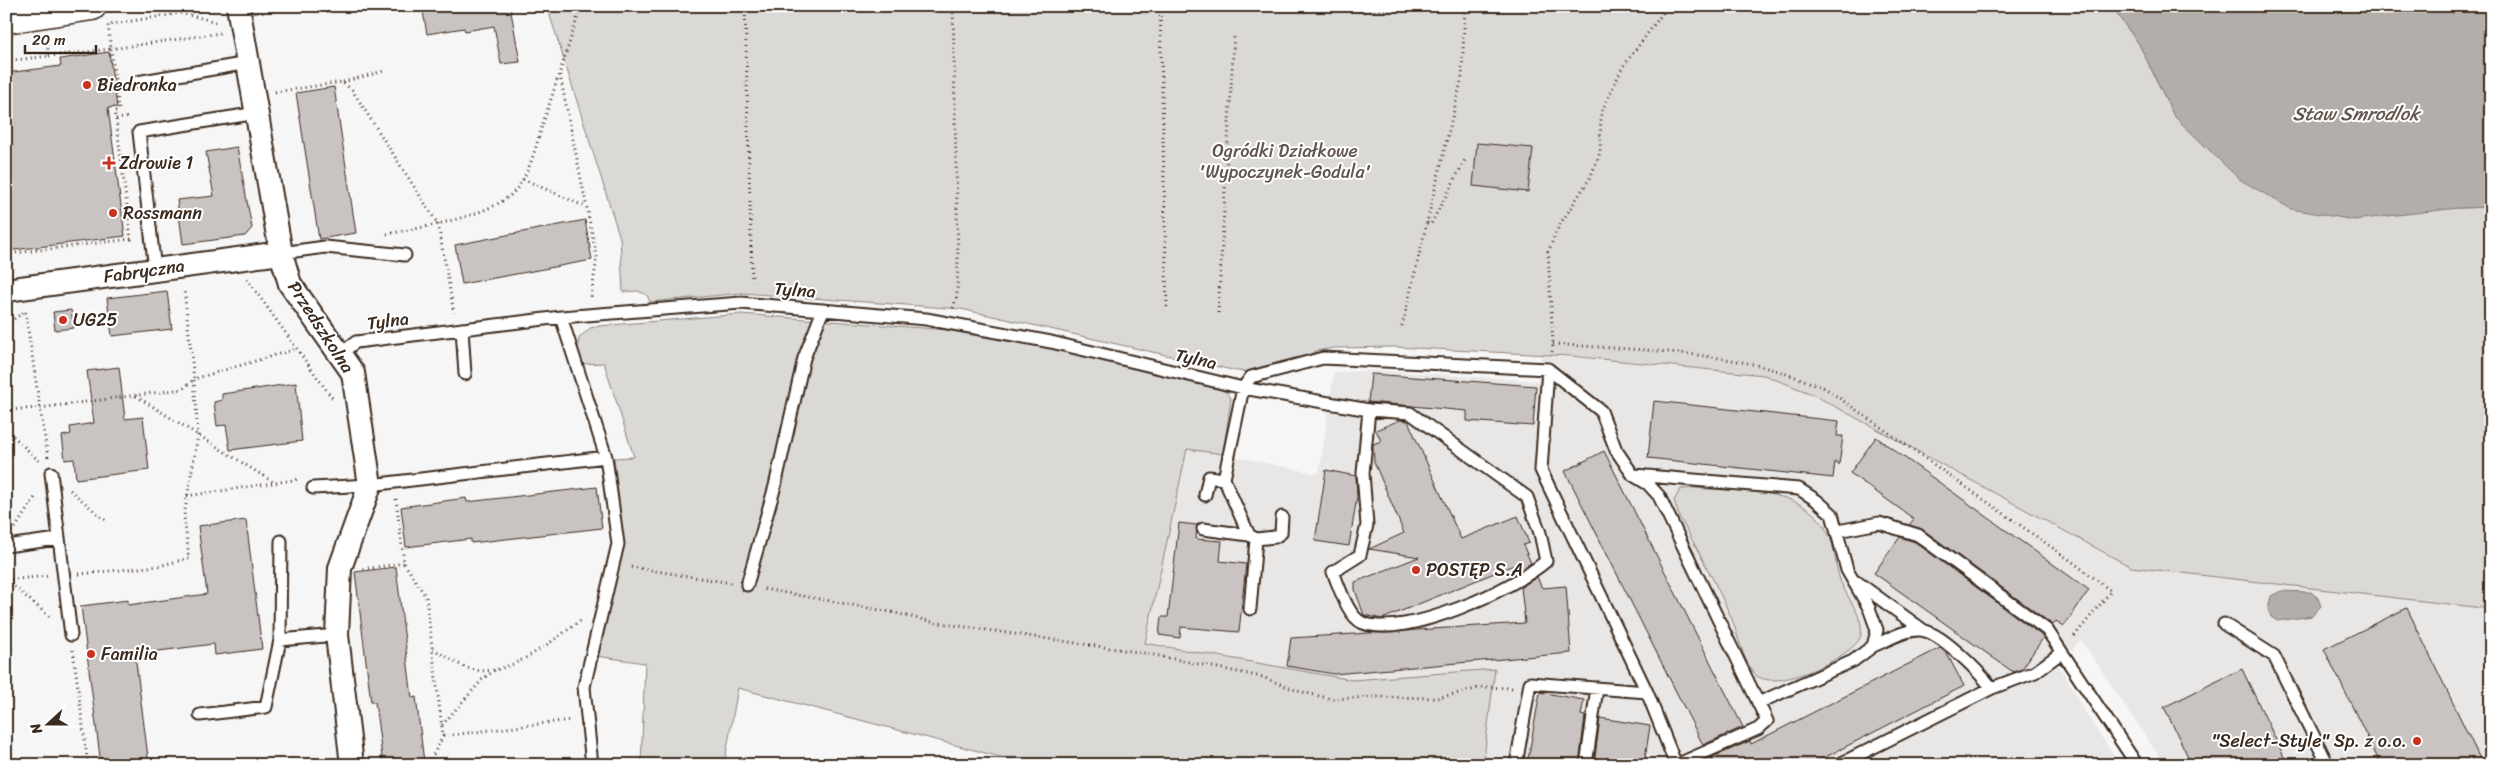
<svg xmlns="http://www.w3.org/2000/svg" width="2497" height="771" font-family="Sriracha,sans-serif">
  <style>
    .built { fill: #e9e7e6 }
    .green { fill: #dbd9d6; stroke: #8b827a }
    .water { fill: #b4aeaa; stroke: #847972 }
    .building { fill: #c9c3c1; stroke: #3b2a1e }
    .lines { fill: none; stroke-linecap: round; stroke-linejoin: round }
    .lane-casing { stroke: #3b2a1e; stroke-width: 15 }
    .street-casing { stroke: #3b2a1e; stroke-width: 26 }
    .secondary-casing { stroke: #3b2a1e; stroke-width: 31 }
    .path { stroke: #3b2a1e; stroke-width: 3; stroke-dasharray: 1 4; stroke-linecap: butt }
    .lane { stroke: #fff; stroke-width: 11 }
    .street { stroke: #fff; stroke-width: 22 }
    .secondary { stroke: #fff; stroke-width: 28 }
    .poi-dot { fill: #c8321e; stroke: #fff; stroke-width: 2 }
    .labels { text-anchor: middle; stroke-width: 4; stroke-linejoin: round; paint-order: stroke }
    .poi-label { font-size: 18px; fill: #3b2a1e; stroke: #fff; text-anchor: start }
    .park-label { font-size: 18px; fill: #63564c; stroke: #fff }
    .street-label { font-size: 18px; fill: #3b2a1e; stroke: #fff }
    .water-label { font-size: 19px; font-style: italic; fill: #65584f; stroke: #fff }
  </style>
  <rect width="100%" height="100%" fill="#f7f6f6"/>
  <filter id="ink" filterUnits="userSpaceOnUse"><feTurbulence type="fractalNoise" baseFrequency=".02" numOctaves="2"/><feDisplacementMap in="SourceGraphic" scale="10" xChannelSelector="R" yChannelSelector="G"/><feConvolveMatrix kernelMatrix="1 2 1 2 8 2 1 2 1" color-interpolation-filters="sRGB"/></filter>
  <g filter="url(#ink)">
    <!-- built -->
    <path class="built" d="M1541 355 1764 375 1812 394 2131 567 2491 609V765H2165L2081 640 2058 665 2073 688 2081 706 2120 765H1483L1495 669 1353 680 1145 643 1187 449 1223 454 1319 474 1334 372 1387 371 1538 381Z"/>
    <!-- green -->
    <path class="green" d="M547 6H2111L2139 44 2174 116 2458 208 2491 207V609L2131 567 1812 394 1764 375 1569 356 1395 347 1334 348 1316 351 1298 361 1257 373 1237 371 961 309 742 293 650 302 647 295 638 291 623 292 620 238Z
      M741 314 948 330 1083 354 1192 379 1226 392 1231 399 1223 454 1187 449 1145 643 1353 680 1495 669 1483 765H1031L738 688 724 765H641L645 663 596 656 624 544 614 458 634 457 604 363 582 364 578 350 579 338 590 328 599 326Z
      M1694 488C1739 492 1802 485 1827 531 1837 548 1834 572 1844 589 1851 603 1869 626 1858 641 1845 660 1770 695 1754 673 1742 658 1738 634 1731 617 1716 583 1697 549 1679 516L1674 500 1681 489Z"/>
    <!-- water -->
    <path class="water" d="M2111 6H2491V207L2458 208 2354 220 2291 209 2239 179 2174 116 2139 44Z
      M2281 591 2311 592 2318 598 2321 606 2312 616 2277 621 2271 617 2268 609 2271 596Z"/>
    <!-- building -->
    <path class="building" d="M422 6H510L520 62 501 64 494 26 465 31 464 28 427 34Z
      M109 52 117 107 108 108 125 236 6 251V73L61 66 60 59Z
      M334 87 356 233 319 239 296 93Z
      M1477 143 1533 148 1528 192 1473 186Z
      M237 147 252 228 245 236 183 244 177 200 214 196 206 152Z
      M585 220 592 260 462 284 455 245Z
      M167 291 172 329 112 336 107 298Z
      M71 310 74 328 55 330 53 312Z
      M119 367 125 419 143 417 149 470 76 479 74 459 65 460 62 436 71 434 70 427 94 423 87 371Z
      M1371 374 1536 386 1533 426 1467 421V411L1368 402Z
      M296 383 302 441 230 450 226 425 217 426 214 402 222 400V394Z
      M1654 401 1839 421 1837 436H1843L1839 465 1835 462 1833 478 1648 458Z
      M1400 420 1408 421 1461 539 1518 516 1529 543 1523 545 1531 563 1520 570 1519 563 1382 619 1364 615 1355 590V582L1419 557 1369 549 1404 533 1374 462 1373 447V444L1381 441 1376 430Z
      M1876 437 2089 590 2064 626 2056 621 2053 625 1922 529 1909 525 1914 519 1850 473Z
      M1604 451 1743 727 1703 745 1565 471Z
      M1326 470 1356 476 1357 497 1349 546 1315 541Z
      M597 487 602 528 471 543V539L406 547 401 507 466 498 467 502Z
      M246 520 262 649 215 655 214 644 135 654 149 765H101L81 606 128 600V605L207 594 198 526Z
      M1179 523 1197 525 1196 539 1222 541 1220 561 1246 564 1239 632 1181 627 1180 638 1159 635 1161 617H1168Z
      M1900 537 1915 542 2041 635 2043 638 2022 669 2013 672 1874 573Z
      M396 567 412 698 416 697 424 762 383 765 375 702H371L355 572Z
      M1537 577 1542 588 1566 586 1571 653 1334 674 1287 666 1291 638 1525 623 1521 587Z
      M2407 608 2483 765H2381L2324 649Z
      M1940 648 1947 654 1964 686 1810 765H1715L1711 758 1750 741 1751 744Z
      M2242 669 2288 765H2192L2164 707Z
      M1540 692 1584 700 1581 715 1585 716 1579 765H1527Z
      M1600 718 1650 726 1644 765H1594Z"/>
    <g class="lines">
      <defs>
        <path id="lane" d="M137 82 248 63
          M281 253 325 247 405 255
          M155 270 139 132 257 113
          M561 317 606 457
          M462 329 465 374
          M341 353 356 342 561 317 741 303 926 319 1051 342 1243 388 1369 410 1363 473 1367 525 1360 555 1333 572C1339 586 1348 617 1363 623 1405 639 1514 589 1546 561L1540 533 1527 497 1410 413 1369 410
          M1548 369 1541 470 1647 692 1676 765
          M51 473 71 635
          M1635 475 1799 489 1816 500 1832 514 1847 570 1869 608 1877 630 1873 646 1853 661 1758 703
          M313 488 370 485 606 457 618 544 584 687 592 765
          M1205 495 1209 477 1224 479 1243 388 1251 377 1323 358 1548 369 1601 411 1616 450 1633 475 1648 484 1659 496 1767 721 1758 729 1676 765
          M1203 529 1249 535 1224 479
          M1838 531 1879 523 1918 535 2047 630 2137 765
          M1249 535 1256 539 1250 609
          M1256 539 1275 537 1281 533 1282 517
          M281 541 280 640 337 635
          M6 546 58 539
          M1857 582 1923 630
          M747 585 775 486 804 358 823 310
          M2224 624 2274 656 2328 765
          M1873 646C1886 641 1905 629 1920 630 1940 631 1979 672 1992 688
          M200 715 266 707 280 640
          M1516 765 1530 683 1647 692
          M1586 765 1597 688
          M1838 765 1992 688 2035 672 2061 653"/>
        <path id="street" d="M238 6 281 253 290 284 353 373 370 485 340 568 337 635 352 765
          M6 290 281 253"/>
        <path id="secondary" d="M6 19 92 6"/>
      </defs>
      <!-- lane casing -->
      <use href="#lane" class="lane-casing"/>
      <!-- street casing -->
      <use href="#street" class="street-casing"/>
      <!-- secondary casing -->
      <use href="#secondary" class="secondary-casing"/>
      <!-- path -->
      <path class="path" d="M745 6 752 281
        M1160 6 1167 310
        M1358 6 1359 11 1463 6
        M262 13 269 6
        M49 56 111 49 108 25 180 13 217 22
        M6 61 49 56 46 37
        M560 75 597 258 591 297
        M343 82 384 71
        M275 92 342 82 352 90 438 224 454 313
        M116 119 130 117
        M523 179 586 207
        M1427 223 1431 224 1465 160
        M387 234C420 228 490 216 513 193 530 175 536 145 543 123 556 84 569 45 581 6
        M6 254 131 239 115 111 119 110 111 49 220 33
        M247 279 332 398
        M953 308 957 296 958 259 953 6
        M1218 313 1234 36
        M6 325 24 312
        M1402 326 1462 77 1465 6
        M1553 344C1619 349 1687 350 1752 364 1778 370 1801 379 1825 388L2074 563 2111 591 2072 639
        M1552 352 1553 344 1548 252 1559 226 1590 178 1600 153 1601 113 1622 68 1668 6
        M136 396 273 482
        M6 410 40 408 25 309
        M6 429 40 462
        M48 457 40 408 183 389 194 379 184 289
        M70 490 106 521
        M187 496 300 479
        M396 499 404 563 426 597 443 736 428 765
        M15 528 36 496
        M631 567 731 583
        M363 569 404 563
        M79 574 159 566 189 558 184 516 198 435 194 379 296 349
        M6 580 48 576
        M7 580 51 618
        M764 589 891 612 932 622 1144 653 1262 677 1298 691 1332 699 1376 697 1437 698 1484 687 1513 688
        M433 649C444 655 456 664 468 668 506 682 553 639 583 619
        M73 650 88 765
        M442 725 482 680 496 669
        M443 736 571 720"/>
      <!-- lane -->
      <use href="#lane" class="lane"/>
      <!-- street -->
      <use href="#street" class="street"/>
      <!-- secondary -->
      <use href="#secondary" class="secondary"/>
    </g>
  </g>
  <!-- markers -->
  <g class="poi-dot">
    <circle cx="87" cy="85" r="5"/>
    <path d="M106.5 155.5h5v5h5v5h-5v5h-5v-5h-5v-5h5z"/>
    <circle cx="113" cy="213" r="5"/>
    <circle cx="63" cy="320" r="5"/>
    <circle cx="1416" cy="570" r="5"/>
    <circle cx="91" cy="654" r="5"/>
    <circle cx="2417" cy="741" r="5"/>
  </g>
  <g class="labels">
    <!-- poi labels -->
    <g class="poi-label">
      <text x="97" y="91">Biedronka</text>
      <text x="119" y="169">Zdrowie 1</text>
      <text x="123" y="219">Rossmann</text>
      <text x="73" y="326">UG25</text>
      <text x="1426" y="576">POSTĘP S.A</text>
      <text x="101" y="660">Familia</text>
      <text x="2407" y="747" text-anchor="end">"Select-Style" Sp. z o.o.</text>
    </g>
    <!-- park labels -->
    <g class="park-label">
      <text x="1285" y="157">Ogródki Działkowe<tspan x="1285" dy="21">'Wypoczynek-Godula'</tspan></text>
    </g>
    <!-- street labels -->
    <g class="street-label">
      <text transform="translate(144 271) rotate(-8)" y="6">Fabryczna</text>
      <text transform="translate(795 290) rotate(5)" y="6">Tylna</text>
      <text transform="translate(388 321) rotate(-7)" y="6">Tylna</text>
      <text transform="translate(321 327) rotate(57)" y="6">Przedszkolna</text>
      <text transform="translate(1196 359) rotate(13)" y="6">Tylna</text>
    </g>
    <!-- water labels -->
    <g class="water-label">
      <text x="2356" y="120">Staw Smrodlok</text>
    </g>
  </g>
  <!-- margin -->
  <rect width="2497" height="771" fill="none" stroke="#fff" stroke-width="25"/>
  <rect x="12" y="12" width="2472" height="746" fill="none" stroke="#3b2a1e" stroke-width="2" filter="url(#ink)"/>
  <!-- north arrow -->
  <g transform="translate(48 724) rotate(249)" stroke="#ffffff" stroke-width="4" paint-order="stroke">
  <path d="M0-4L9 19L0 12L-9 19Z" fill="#3b2a1e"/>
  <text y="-8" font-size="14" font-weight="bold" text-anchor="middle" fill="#3b2a1e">N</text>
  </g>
  <!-- scale -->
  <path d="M25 45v8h71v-8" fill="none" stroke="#3b2a1e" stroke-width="2.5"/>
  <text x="32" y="45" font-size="15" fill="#3b2a1e" stroke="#ffffff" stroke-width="4" paint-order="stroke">20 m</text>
</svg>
